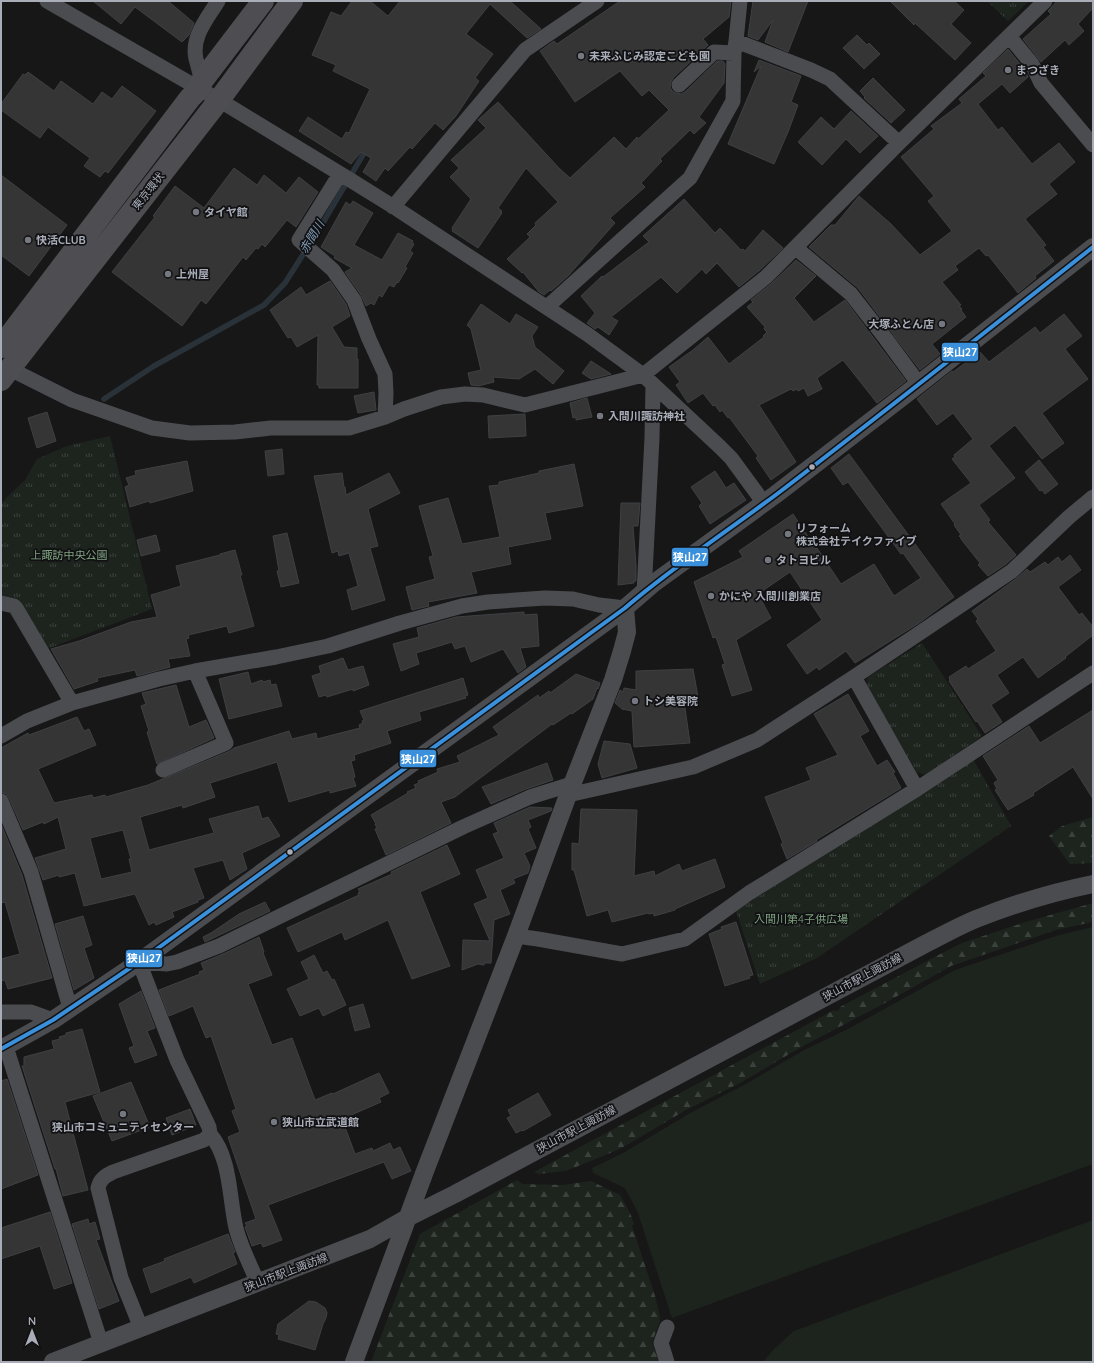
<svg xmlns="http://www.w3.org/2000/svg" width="1094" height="1363" font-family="Quicksand,'Noto Sans JP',sans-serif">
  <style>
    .grass { fill: #1d241e }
    .forest { fill: url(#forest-firs) }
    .park { fill: url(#park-tufts) }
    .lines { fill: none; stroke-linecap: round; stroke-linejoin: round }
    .stream { stroke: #2a3239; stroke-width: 5.5 }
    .building { fill: #353536; stroke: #3f4043; fill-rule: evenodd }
    .minor { stroke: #4b4c50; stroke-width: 15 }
    .tertiary { stroke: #4b4c50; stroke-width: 18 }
    .trunk { stroke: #4e4e52; stroke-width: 22 }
    .bus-1-casing { stroke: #111113; stroke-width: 7 }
    .bus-1 { stroke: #3a90db; stroke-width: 4 }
    .poi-dot { fill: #757880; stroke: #111113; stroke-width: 1.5 }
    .bus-dot { fill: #a8adb8; stroke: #111113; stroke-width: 1.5 }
    .labels { text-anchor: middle; stroke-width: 3.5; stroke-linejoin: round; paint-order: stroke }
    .poi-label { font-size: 11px; font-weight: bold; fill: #a8adb8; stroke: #111113; text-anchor: start }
    .street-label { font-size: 11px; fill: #a8adb8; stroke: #111113 }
    .park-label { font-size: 11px; fill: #7fa381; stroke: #111113 }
    .water-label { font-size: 12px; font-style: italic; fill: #7f9bb3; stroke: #111113 }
    .line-badge { stroke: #111113; stroke-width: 1.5 }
    .badge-label { font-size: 11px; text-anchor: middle; font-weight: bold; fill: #fff }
  </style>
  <defs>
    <pattern id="forest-firs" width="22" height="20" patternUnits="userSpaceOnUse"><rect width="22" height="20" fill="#1d241e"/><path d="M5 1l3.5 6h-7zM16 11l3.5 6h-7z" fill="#3b413d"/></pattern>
    <pattern id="park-tufts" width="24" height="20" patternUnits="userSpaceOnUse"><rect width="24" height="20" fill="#1d241e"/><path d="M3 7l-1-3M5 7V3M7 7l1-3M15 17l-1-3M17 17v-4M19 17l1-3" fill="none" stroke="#3b413d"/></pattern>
  </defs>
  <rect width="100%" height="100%" fill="#171717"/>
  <!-- grass -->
  <path class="grass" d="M1093 927V1164L672 1318 638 1213 625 1188 593 1173 592 1168 623 1153 692 1112 746 1084 804 1050 848 1029 955 970 1059 935Z
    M1093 1220V1362H763L773 1350 794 1331Z"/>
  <!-- forest -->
  <path class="forest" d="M1093 817V863L1070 864 1049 836 1062 826Z
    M1093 903V922L1056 930 951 966 885 1003 803 1046 740 1083 686 1110 620 1149 566 1171 539 1174 534 1172 834 1010 836 1011 839 1010 840 1007 946 951 962 943 1029 921Z
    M517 1180 522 1184 563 1185 591 1181 620 1195 630 1213 634 1224 632 1226 655 1296 660 1317V1321L652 1343 659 1362H371L420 1234Z"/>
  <!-- park -->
  <path class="park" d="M987 1H1029L1008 21Z
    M110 436 152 609 47 649 18 600 1 595V503L25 480 37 459 67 446Z
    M922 643 982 736 926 775 917 772 866 687 868 677Z
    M973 759 1011 826 817 958 760 984 736 911Z"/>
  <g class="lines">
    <!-- stream -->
    <path class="stream" d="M104 399 154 366 264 305 285 283 318 231 367 148"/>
  </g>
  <!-- building -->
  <path class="building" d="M93 1H168L194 23 189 35 182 42 135 7 121 24Z
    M352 1H370L388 16 400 1H510L541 29 527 38 490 4 466 34 493 54 475 78 479 81 456 116 443 130 435 123 412 149 410 147 388 171 385 168 376 181 363 172 371 158 361 152 351 164 299 131 308 117 342 139 346 132 349 133 370 89 333 71 336 65 312 55 331 12 341 16Z
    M620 1H731L729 17 703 39 708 45 673 78 671 82 670 87 672 91 676 93 681 94 685 92 717 61H723L725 64 724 83 699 117 706 123 694 134 690 130 660 159 662 161 641 183 645 187 610 218 615 223 568 276 551 291 550 290 544 295 539 292 523 272 522 273 507 259 530 237 527 234 536 225 535 223 558 202 526 168 498 208 502 211 500 212 502 213 478 248 452 231 453 229 452 228 471 199 450 177 459 168 451 160 486 128 478 120 498 102 559 168 570 178 614 137 626 149 637 137 638 139 669 110 649 90 642 96 620 71 575 102 540 51 554 41 557 44Z
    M753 1H808L788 52 765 42 773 20 758 40 748 36Z
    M890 1H954L964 10 951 24 971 43 955 60 915 23 914 25Z
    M1057 1H1093V8L1078 24 1084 31 1069 45 1065 40 1041 62 1023 39 1051 14 1048 11Z
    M857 35 867 45 869 43 880 54 864 69 843 48Z
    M1008 49 1024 69 1028 77 1010 93 1002 84 978 104 998 130 1002 127 1032 164 1059 143 1075 162 1049 184 1057 194 1025 219 1046 245 1043 247 1054 261 1035 276 1036 278 1018 293 988 255 986 256 979 248 955 266 958 270 942 282 961 305 959 306 962 309 961 310 966 317 932 344 940 354 920 370 858 288 809 247 831 225H835L859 196 891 224 920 255 952 231 928 201 934 196 901 157 934 129 931 126 962 103 959 99 986 76 983 73Z
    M759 60 801 76 791 102 798 105 788 132 774 164 728 144 761 66 754 72Z
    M28 72 54 91 61 81 93 104 102 92 112 99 122 86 156 111 108 173 105 171 100 177 84 166 90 158 48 127 40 138 1 110V104L23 74 25 75Z
    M873 78 905 110 891 123 864 98 865 97 860 91Z
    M851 111 878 136 860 153 846 139 822 165 798 142 821 117 834 129Z
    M234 168 257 185 264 175 286 193 299 177 318 192 296 227 287 220 265 247 262 244 258 249 256 248 246 260 243 257 206 304 201 300 182 326 112 272 155 217 153 216 175 186 204 208Z
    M1 175 67 225 29 276 1 255Z
    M684 199 715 233 720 228 741 250 743 249 745 251 763 230 783 248 760 270 739 287 717 263 706 274 702 269 677 293 661 277 611 317 618 321 609 335 598 327 595 329 587 323 595 313 581 296 602 276 603 277 649 242 643 236Z
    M353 201 373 213 354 245 382 260 398 233 413 241 412 243 414 244 410 251 413 253 405 267 407 268 398 283 397 282 394 287 389 285 382 297 379 295 374 305 371 303 366 306 361 295 345 272 352 268 334 258 335 256 321 247 346 202 350 205Z
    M796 260 816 276 794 298 814 322 845 300 906 381 877 403 843 360 817 378 822 389 808 396 804 388 798 391 797 389 793 391 791 389 759 405 796 462 771 480 756 458 758 456 729 417 728 418 722 410 720 412 715 405 713 406 703 393 688 403 676 385 680 382 669 367 693 350 708 337 729 364 764 337 763 336 767 332 764 329 765 327 747 307 753 302 751 300 772 283Z
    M330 281 346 304 350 316 332 327 344 347 357 348V359H358V388H319V385H317L318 335 297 347 291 337 288 338 270 310 301 287 306 295Z
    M481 304 510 324 516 314 538 327 532 336 535 347 564 371 553 384 535 369 519 379 493 377 494 382 478 386 471 385 468 373 481 370 471 329 467 325Z
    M1064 314 1082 336 1065 349 1088 379 1042 413 1064 443 1042 459 1015 425 989 446 1015 478 979 505 990 520 988 522 1016 555 1006 564 988 576 978 565 980 563 961 539V538L959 536 961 535 954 525 955 524 941 504 971 483 952 459 955 457 954 455 973 439 953 413 937 425 917 399 952 371 953 372 980 352 989 362 1035 327 1040 333Z
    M591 361 611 374 591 379 582 373Z
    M374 392 376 410 358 413 354 396Z
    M587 398 592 417 576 420V417L573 418 570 403Z
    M47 412 56 441 37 448 28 418Z
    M525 414 526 436 489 438 488 416Z
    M282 449 284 474 268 476 265 451Z
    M849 454 954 597 919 623 855 663 846 651 819 670 817 667 807 674 787 645 822 620 790 572 758 594 771 618 736 640 752 690 732 696 722 665 725 664 716 637 713 638 694 582 743 557 739 551 793 514 816 549 817 548 841 584 874 564 894 596 921 578 903 553 901 554 848 482 843 485 831 468Z
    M1039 460 1058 484 1045 494 1042 490 1040 491 1025 472Z
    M187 461 193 491 150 503 149 501 130 507 125 487 129 485 126 478 136 475 135 471Z
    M574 464 583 506 545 513 551 539 508 547 511 564 471 572 477 593 428 602 429 606 412 610 406 587 435 579 429 557 433 556 419 506 448 498 462 544 500 537 489 486 499 485V482L539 473V471Z
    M715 471 726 488 734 483 746 500 710 524 699 506 702 503 691 487Z
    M342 473 344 487H345L346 495 389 473 400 493 368 509 378 546 370 548 385 600 352 610 347 590 358 586 349 553 339 556 338 551 332 553 314 476Z
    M621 503H640L638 526H633L636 565V581H634V583L618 585Z
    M287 533 299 583 281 587 277 571H279L273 536Z
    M156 535 160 551 141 556 137 540Z
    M235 550 242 575H240L254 626 229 633 227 626 188 635 189 638 186 639 190 656 168 659 170 667 137 676 135 670 97 678 98 681 74 689 51 649 79 641 131 622 157 617 151 595 181 586 176 566 220 555V554Z
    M1070 555 1081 570 1058 587 1079 615 1082 613 1093 627V635L1065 657 1066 658 1038 678 1023 657 997 675 1009 693 991 705 1002 722 985 733 977 721 976 722 949 681 950 680 949 677 966 666 968 669 996 651 976 621 978 619 972 611 1017 578 1027 569 1030 572 1045 562 1048 565 1058 557 1062 562Z
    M524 612V615L537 614 539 646 520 648 526 667 518 673 503 649 471 662 465 646 455 649 452 642 416 653 419 664 401 671 393 644 419 637 417 628 456 617Z
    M343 658 348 670 363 666 369 685 353 691V689L327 697 326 695 319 697 312 676 321 673 319 666Z
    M693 669 698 697 688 699V700L684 701 690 743 634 747 632 711 622 709 615 703 620 690 623 692 624 688 636 690V671Z
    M248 672 251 684 262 680 263 682 270 680 271 685 276 684 282 706 229 719 219 679Z
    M576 674 600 683 598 689 597 688 593 699 572 714 571 713 553 725 552 724 455 797 441 802 451 823 386 855 375 829 377 828 375 824H376L371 815 408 793 407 792 416 788 414 785 419 783 418 781 438 772 437 769 460 762 457 756 499 735 493 727 538 695 539 698 549 691 550 693Z
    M463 678 468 695 465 696 466 698 419 712 421 720 387 731 391 743 354 755 355 760 351 761 355 777 353 778 356 786 330 793V790L289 802 277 762 210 783 215 797 183 808 182 805 140 817 149 850 214 833 209 819 258 806 262 819 268 817 280 836 242 853 247 869 230 880 223 860 193 868 204 898 198 900V902L172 912 174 917 156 925 154 922 149 925 135 894 84 906 75 873 59 877V875L43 880 35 858 66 849 58 817 44 824 43 822 23 830 9 798 6 794 1 792V748L28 733 29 735 77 717 84 731 89 729 96 745 38 769 54 803 92 795 93 798 105 795 106 797 148 785 230 751 234 748 289 731 292 739 316 733 317 739 360 728 359 725 363 723 362 721 364 720 360 711ZM123 830 131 859H129L132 872 101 879 90 838Z
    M176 685 189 727 206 720 214 738 157 764 147 732 149 731 141 706 146 704 142 693Z
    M848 694 869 731 860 736 877 766 887 760 895 772 893 773 901 788 816 840 817 841 787 859 781 844 783 843 765 797 811 780 806 768 838 755 814 714Z
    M1093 710V799L1073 767 1033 793 1034 795 1008 810 995 790 997 789 994 783 998 780 983 756 1029 726 1040 743Z
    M604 741 630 744 637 768 602 778 598 764Z
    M547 763 553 780 526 789 491 804 482 787Z
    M530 807 552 808 551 811 528 820 531 827 528 829 536 848 524 853 530 866 528 873 513 879 515 883 500 890 510 914 494 920 491 963H484V965L478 964 462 970 463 940 490 941 474 904 488 898 476 870 504 858 493 834 498 832 494 823Z
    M581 809 637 810 634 876 654 871 655 876 679 864 682 871 715 859 725 887 675 909V910L654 916V913L649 914 648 913 612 922 608 910 587 916 574 870H572V843L579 844Z
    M1 824 22 875 52 978 8 989 5 980 1 981V959L20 954 5 902 1 903Z
    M447 845 460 874 420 892 450 966 412 979 388 920 345 940 342 932 298 952 287 928 359 895 358 893 360 892 358 889 392 874 391 872Z
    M265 902 270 911 205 942 203 937 211 933 239 914Z
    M83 916 92 945 84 948 94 978 74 990 55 924Z
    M736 922 753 975 749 976 750 978 725 986 709 934 722 929 721 927Z
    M259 937 264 952 263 953 272 975 248 984 272 1045 292 1038 315 1100 332 1093 333 1094 379 1073 389 1093 379 1098 381 1102 342 1119 355 1154 372 1148 373 1151 390 1143 393 1150 400 1147 411 1171 392 1179 384 1162 268 1205 282 1240 263 1247 261 1243 252 1246 245 1227 247 1226 245 1223 256 1219 228 1137 240 1132 232 1111 236 1109 211 1036 206 1038 193 1006 169 1016 159 990 200 974 199 972 204 970 201 963 223 954Z
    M314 955 323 973 327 971 332 980 334 979 346 1005 323 1016 319 1008 300 1016 287 989 309 979 301 962Z
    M141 991 155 1028 147 1031 157 1055 135 1063 129 1048 134 1046 119 1004Z
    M363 1004 370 1027 355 1031 349 1008Z
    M82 1029 100 1092 65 1102 88 1190 63 1196 56 1169H55L22 1066H24V1057L54 1049 52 1041 60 1039 59 1037 66 1035V1033Z
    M7 1079 38 1175 1 1189V1081Z
    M131 1082 150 1127 112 1141 93 1096Z
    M538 1093 551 1115 523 1131 522 1130 516 1133 507 1118 511 1116 508 1110Z
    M190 1109 196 1125 172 1135 166 1118Z
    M50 1212 72 1283 54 1289 40 1246 1 1259V1228Z
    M88 1219 89 1224 95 1222 100 1239 96 1240 119 1301 99 1309 72 1224Z
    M228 1234 235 1252 233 1253 237 1264 194 1283 191 1277 151 1293 143 1269 165 1261 164 1259Z
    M309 1301 316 1302 325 1308 327 1313 326 1318 323 1324 315 1350 278 1339 279 1335 276 1334 278 1324Z"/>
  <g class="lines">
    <!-- minor -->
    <path class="minor" d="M47 1 219 100 352 181 397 209 587 334 643 375 720 447 731 458 764 503
      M1009 36 1032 64 1041 83 1093 145
      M736 41 811 70 830 79 899 143
      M202 81C200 74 198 66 196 59 191 37 207 19 218 1
      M679 85 714 52 734 53
      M340 174 299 240 333 270 354 300 369 339 385 374 386 393 385 417
      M393 207 525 50 597 1
      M796 248 851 294 886 339 919 384
      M547 307 690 178 733 101 734 53 736 41 740 1
      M10 369 72 400 152 428 190 433 235 432 271 428H349L385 417 404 409 441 397 465 394 483 395 525 405 643 375 766 277 899 143 1045 1
      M644 593 652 438 653 385
      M1 603 14 606 16 608 72 703
      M854 677 917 789
      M1 736 27 721 72 703 159 679 195 671 276 657 328 646 400 623 462 606 488 602 545 598 573 599 599 605 625 608
      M163 770 226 743 195 671
      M568 795 693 767 757 740 854 677 1012 571 1069 517 1093 497
      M1 801 31 872 70 1008
      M516 936 538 939 622 954 685 939 749 893 917 789 1093 673
      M1 1012H31L53 1020
      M6 1047 101 1343
      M210 1134C231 1158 229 1198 236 1228 240 1245 251 1267 258 1283
      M141 1328 121 1278 98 1188C100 1179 105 1176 113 1172L204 1140 210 1134 209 1127 177 1060 139 962 167 964 177 962 219 946 463 827 530 797 572 784
      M667 1362 661 1343 667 1327"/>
    <!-- tertiary -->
    <path class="tertiary" d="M1 1049 53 1020 139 962 625 608 654 583 775 495 919 384 1093 247
      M53 1362 370 1239 407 1218 455 1194 927 943C943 935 959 926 976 919 1014 904 1053 892 1093 884
      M354 1362 425 1171 516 936 568 795 613 680 622 651 627 632 625 608"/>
    <!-- trunk -->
    <path class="trunk" d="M1 347 190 98 199 89 202 81 263 1
      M1 380 219 100 292 1"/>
    <defs>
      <path id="bus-1" d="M1 1049 53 1020 139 962 625 608C673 567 726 532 777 494 883 413 988 330 1093 247"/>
    </defs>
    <!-- bus-1 casing -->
    <use href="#bus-1" class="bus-1-casing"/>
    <!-- bus-1 -->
    <use href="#bus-1" class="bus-1"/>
  </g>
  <!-- markers -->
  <g class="poi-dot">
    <circle cx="581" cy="56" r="4"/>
    <circle cx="1008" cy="70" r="4"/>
    <circle cx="196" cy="212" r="4"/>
    <circle cx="28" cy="240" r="4"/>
    <circle cx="168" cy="274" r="4"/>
    <circle cx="942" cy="324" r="4"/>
    <circle cx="600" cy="416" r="4"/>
    <circle cx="788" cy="534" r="4"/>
    <circle cx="768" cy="560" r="4"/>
    <circle cx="711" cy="596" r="4"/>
    <circle cx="635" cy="701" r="4"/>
    <circle cx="123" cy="1114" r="4"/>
    <circle cx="274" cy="1122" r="4"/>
  </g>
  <g class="bus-dot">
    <circle cx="812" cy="467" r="3.5"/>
    <circle cx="290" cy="852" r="3.5"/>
  </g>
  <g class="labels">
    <!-- poi labels -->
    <g class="poi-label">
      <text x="589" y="60">未来ふじみ認定こども園</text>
      <text x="1016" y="74">まつざき</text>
      <text x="204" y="216">タイヤ館</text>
      <text x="36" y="244">快活CLUB</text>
      <text x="176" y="278">上州屋</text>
      <text x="934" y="328" text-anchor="end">大塚ふとん店</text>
      <text x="608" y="420">入間川諏訪神社</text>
      <text x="796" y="532">リフォーム<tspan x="796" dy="13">株式会社テイクファイブ</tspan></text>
      <text x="776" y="564">タトヨビル</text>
      <text x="719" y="600">かにや 入間川創業店</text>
      <text x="643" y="705">トシ美容院</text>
      <text x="282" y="1126">狭山市立武道館</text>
      <text x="123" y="1131" text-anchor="middle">狭山市コミュニティセンター</text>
    </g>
    <!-- street labels -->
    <g class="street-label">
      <text transform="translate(148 191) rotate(-52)" y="4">東京環状</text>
      <text transform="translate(862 977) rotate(-28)" y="4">狭山市駅上諏訪線</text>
      <text transform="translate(576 1129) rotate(-28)" y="4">狭山市駅上諏訪線</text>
      <text transform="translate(286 1272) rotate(-21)" y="4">狭山市駅上諏訪線</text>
    </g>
    <!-- park labels -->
    <g class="park-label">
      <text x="69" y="559">上諏訪中央公園</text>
      <text x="801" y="923">入間川第4子供広場</text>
    </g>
    <!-- water labels -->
    <g class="water-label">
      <text transform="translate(312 237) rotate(-59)" y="4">赤間川</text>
    </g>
  </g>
  <g class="line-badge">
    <rect x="941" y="342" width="38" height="20" rx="4" fill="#3a90db"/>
    <rect x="671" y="547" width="38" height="20" rx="4" fill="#3a90db"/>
    <rect x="399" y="749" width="38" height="19" rx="4" fill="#3a90db"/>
    <rect x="125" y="949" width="38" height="19" rx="4" fill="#3a90db"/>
  </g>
  <g class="badge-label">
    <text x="960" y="356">狭山27</text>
    <text x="690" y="561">狭山27</text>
    <text x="418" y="763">狭山27</text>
    <text x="144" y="962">狭山27</text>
  </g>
  <!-- border -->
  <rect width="1094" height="1363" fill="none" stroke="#a8adb8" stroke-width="4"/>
  <!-- north arrow -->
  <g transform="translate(32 1331)" stroke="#111113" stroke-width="3" paint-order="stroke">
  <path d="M0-3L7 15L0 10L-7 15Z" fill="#a8adb8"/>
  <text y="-6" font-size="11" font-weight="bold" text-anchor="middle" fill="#a8adb8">N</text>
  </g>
</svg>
